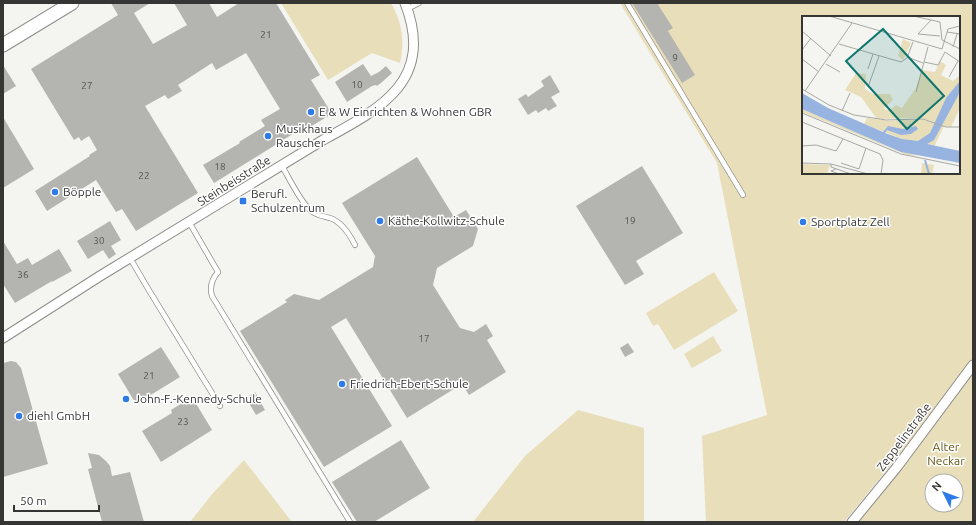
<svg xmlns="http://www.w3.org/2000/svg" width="976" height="525" font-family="Ubuntu,sans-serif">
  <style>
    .green { fill: #e8dfba; fill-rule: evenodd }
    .building { fill: #b4b4b1 }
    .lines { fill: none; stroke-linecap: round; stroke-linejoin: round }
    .lane-casing { stroke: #8d8c89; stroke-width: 6 }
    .street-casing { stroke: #8d8c89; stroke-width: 11 }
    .secondary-casing { stroke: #8d8c89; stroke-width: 15 }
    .lane { stroke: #fff; stroke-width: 4.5 }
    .street { stroke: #fff; stroke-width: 9 }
    .secondary { stroke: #fff; stroke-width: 13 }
    .poi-dot { fill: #2e7be7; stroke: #fff; stroke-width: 1.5 }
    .labels { text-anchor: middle; stroke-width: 3; stroke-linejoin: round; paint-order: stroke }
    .number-label { font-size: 10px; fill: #555553 }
    .poi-label { font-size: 12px; fill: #353534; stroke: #fff; text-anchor: start }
    .street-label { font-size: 12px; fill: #353534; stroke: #fff }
    .park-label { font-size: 12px; fill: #635517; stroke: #fff }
    .inset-river { fill: none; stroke: #97b4e0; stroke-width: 2 }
    .inset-road { fill: none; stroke: #a8a8a5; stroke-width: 1 }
    .view { fill: #0f766e; fill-opacity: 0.15; stroke: #0f766e; stroke-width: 2 }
    .inset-edge { fill: none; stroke: #353534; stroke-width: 2 }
  </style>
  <rect width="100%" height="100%" fill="#f4f4f1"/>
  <!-- green -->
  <path class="green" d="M281 3H391C402 22 405 41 400 63L372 53 328 80Z
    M620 3H973V358L903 450 844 522H706L702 436 767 415 717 163ZM803 17H959V173H803Z
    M714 272 738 311 674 350 658 324 653 326 646 313Z
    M713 336 722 351 692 368 684 354Z
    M973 374V522H858L905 465ZM932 481H956V505H932Z
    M578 410 644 428V522H473L525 456Z
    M244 460 292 522H190L214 492Z"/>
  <!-- building -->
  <path class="building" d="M111 3H150L134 13 153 44 187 25 174 3H209L217 17 239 3H276L320 75 311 80 332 114 303 131 301 129 283 140V143L279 145 277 144 214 183 203 165 240 143 239 142 265 126 261 120 280 109 246 53 216 70 212 63 178 85 182 91 168 99 165 95 145 106 198 193 136 231 122 209 116 212 96 180 47 211 35 191 90 156 89 155 97 150 89 136 81 141 79 137 74 140 31 69 118 15Z
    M632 3H657L673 28 668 31 695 75 682 83Z
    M363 64 371 76 379 72 386 66 392 73 381 83 377 86 376 85 372 86 347 102 335 82Z
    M3 65 16 86 3 94Z
    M550 75 560 92 551 97 557 106 548 111 546 108 538 113 536 110 528 115 518 99 526 94 528 97 544 86 541 81Z
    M3 117 34 169 3 188Z
    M417 157 454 217 466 210 478 229 473 246 437 268 433 285 460 328 474 332 486 324 493 336 487 340 506 372 469 395 462 384 407 418 346 318 331 327 392 426 324 467 240 331 287 302 285 300 294 294 319 300 373 267 375 256 342 203Z
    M642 166 683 233 636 261 644 274 625 285 576 206Z
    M110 221 121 240 111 246 116 254 109 259 103 250 88 259 77 241Z
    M3 241 17 264 28 258 32 265 59 249 72 271 52 282V281L15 303 3 284Z
    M628 343 634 352 625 357 620 348Z
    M161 347 180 377 136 404 118 374Z
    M11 361 16 362 21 368 48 464 3 477V363Z
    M255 392 265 410 256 415 246 398Z
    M192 397 212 430 161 462 142 431 172 413 171 410Z
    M401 440 430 488 374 522H357L332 482Z
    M88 453 99 455 106 461 110 466 112 476 130 472 144 522H102L88 469 92 468Z"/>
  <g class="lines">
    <defs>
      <path id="lane" d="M627 3 743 195
        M407 9 419 3
        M282 166C289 178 300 201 310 210 317 216 323 216 330 218 342 222 350 235 355 245
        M189 222 218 272C212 279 209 286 212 296L350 522
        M130 258 150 292 220 406"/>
      <path id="street" d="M3 338 100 276 323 140C382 108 435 80 405 3
        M852 522 897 467 973 365"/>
      <path id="secondary" d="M3 45 72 3"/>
    </defs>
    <!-- lane casing -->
    <use href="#lane" class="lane-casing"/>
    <!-- street casing -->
    <use href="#street" class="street-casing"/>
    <!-- secondary casing -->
    <use href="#secondary" class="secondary-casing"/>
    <!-- lane -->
    <use href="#lane" class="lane"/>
    <!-- street -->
    <use href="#street" class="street"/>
    <!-- secondary -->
    <use href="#secondary" class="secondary"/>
  </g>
  <!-- markers -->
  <g class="poi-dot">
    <circle cx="311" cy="112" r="4"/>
    <circle cx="268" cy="136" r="4"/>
    <circle cx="55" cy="192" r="4"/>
    <rect x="239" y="197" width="8" height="8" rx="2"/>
    <circle cx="380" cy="221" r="4"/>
    <circle cx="803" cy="222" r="4"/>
    <circle cx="342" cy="384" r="4"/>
    <circle cx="126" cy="399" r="4"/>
    <circle cx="19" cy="416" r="4"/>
  </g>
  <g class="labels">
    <!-- number labels -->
    <g class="number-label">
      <text x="266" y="38">21</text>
      <text x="675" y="61">9</text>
      <text x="357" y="88">10</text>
      <text x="87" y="89">27</text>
      <text x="220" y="170">18</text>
      <text x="144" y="179">22</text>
      <text x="630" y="224">19</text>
      <text x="99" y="244">30</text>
      <text x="23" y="278">36</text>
      <text x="424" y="342">17</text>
      <text x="149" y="379">21</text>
      <text x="183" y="425">23</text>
    </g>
    <!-- poi labels -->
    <g class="poi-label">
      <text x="319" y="116">E &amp; W Einrichten &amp; Wohnen GBR</text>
      <text x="276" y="133">Musikhaus<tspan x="276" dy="14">Rauscher</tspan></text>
      <text x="63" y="196">Böpple</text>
      <text x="251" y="198">Berufl.<tspan x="251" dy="14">Schulzentrum</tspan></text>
      <text x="388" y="225">Käthe-Kollwitz-Schule</text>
      <text x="811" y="226">Sportplatz Zell</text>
      <text x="350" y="388">Friedrich-Ebert-Schule</text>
      <text x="134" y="403">John-F.-Kennedy-Schule</text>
      <text x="27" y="420">diehl GmbH</text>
    </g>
    <!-- street labels -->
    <g class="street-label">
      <text transform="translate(234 181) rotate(-32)" y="4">Steinbeisstraße</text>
      <text transform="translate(904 437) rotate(-53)" y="4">Zeppelinstraße</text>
    </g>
    <!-- park labels -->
    <g class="park-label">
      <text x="946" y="451">Alter<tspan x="946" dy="14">Neckar</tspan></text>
    </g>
  </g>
  <!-- overview -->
  <g transform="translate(802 16)">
    <rect width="158" height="158" fill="#f4f4f1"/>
    <path d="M101 23 109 27 101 44 96 40ZM138 45 144 49 139 59 151 65 158 59V92L149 111 142 110 132 131 100 123 62 108 65 102 88 105 118 103 132 106 118 102 75 103 59 81 43 74 54 57 64 58 63 73 71 78H88L91 84 82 92 84 94H88L94 89 100 92 114 72 120 54 133 56ZM0 93 92 133 117 140 105 139 0 96ZM120 147 132 149 130 158H119ZM0 148 28 149 25 158H0Z" fill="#e8dfba"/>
    <path d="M158 65V76L132 124 125 128 158 135V147L99 136 0 93V77L26 92 81 116 86 110 101 113 114 110 116 113 109 118 99 119 85 114 83 117 100 123 116 125 128 117 144 82Z" fill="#97b4e0"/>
    <path class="inset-river" d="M123 144 127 158"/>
    <path class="inset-road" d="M27 0 140 33M111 0 138 6 140 24 158 33M129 4 116 18 138 20M0 15 29 40M145 16 158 18M37 28 99 46 105 42 111 26M151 31 155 18M140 33 146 13 158 10M0 34 9 22M143 36 158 46M105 41 121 47M0 43 17 56M122 46 136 49 143 36M24 48 38 56M66 53 71 38M147 61 156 45M66 71 77 40M0 73 27 89 52 99 84 104 121 103 144 111H158M3 75 50 7M114 76 126 31M40 95 48 77M0 97 99 138 158 150M0 106 78 138 81 144 79 158M0 130 14 129 34 135 41 123M0 147 29 148 66 158M39 147 57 153 64 132M29 148V151L49 158M34 153 29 155 37 158"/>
    <path class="view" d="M81 13 142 80 105 113 44 45Z"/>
    <rect width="158" height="158" class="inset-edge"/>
  </g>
  <!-- border -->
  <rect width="976" height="525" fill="none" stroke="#353534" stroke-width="8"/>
  <!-- north arrow -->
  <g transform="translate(944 493) rotate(312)"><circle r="19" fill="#ffffff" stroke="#aeaeae"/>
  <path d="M0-3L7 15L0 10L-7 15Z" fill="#2e7be7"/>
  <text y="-6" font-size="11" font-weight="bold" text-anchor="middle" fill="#353534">N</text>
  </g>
  <!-- scale -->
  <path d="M14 505v6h85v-6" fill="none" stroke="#353534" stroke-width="2"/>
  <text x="20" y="505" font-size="12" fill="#353534" stroke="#ffffff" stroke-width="3" paint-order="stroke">50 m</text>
</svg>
